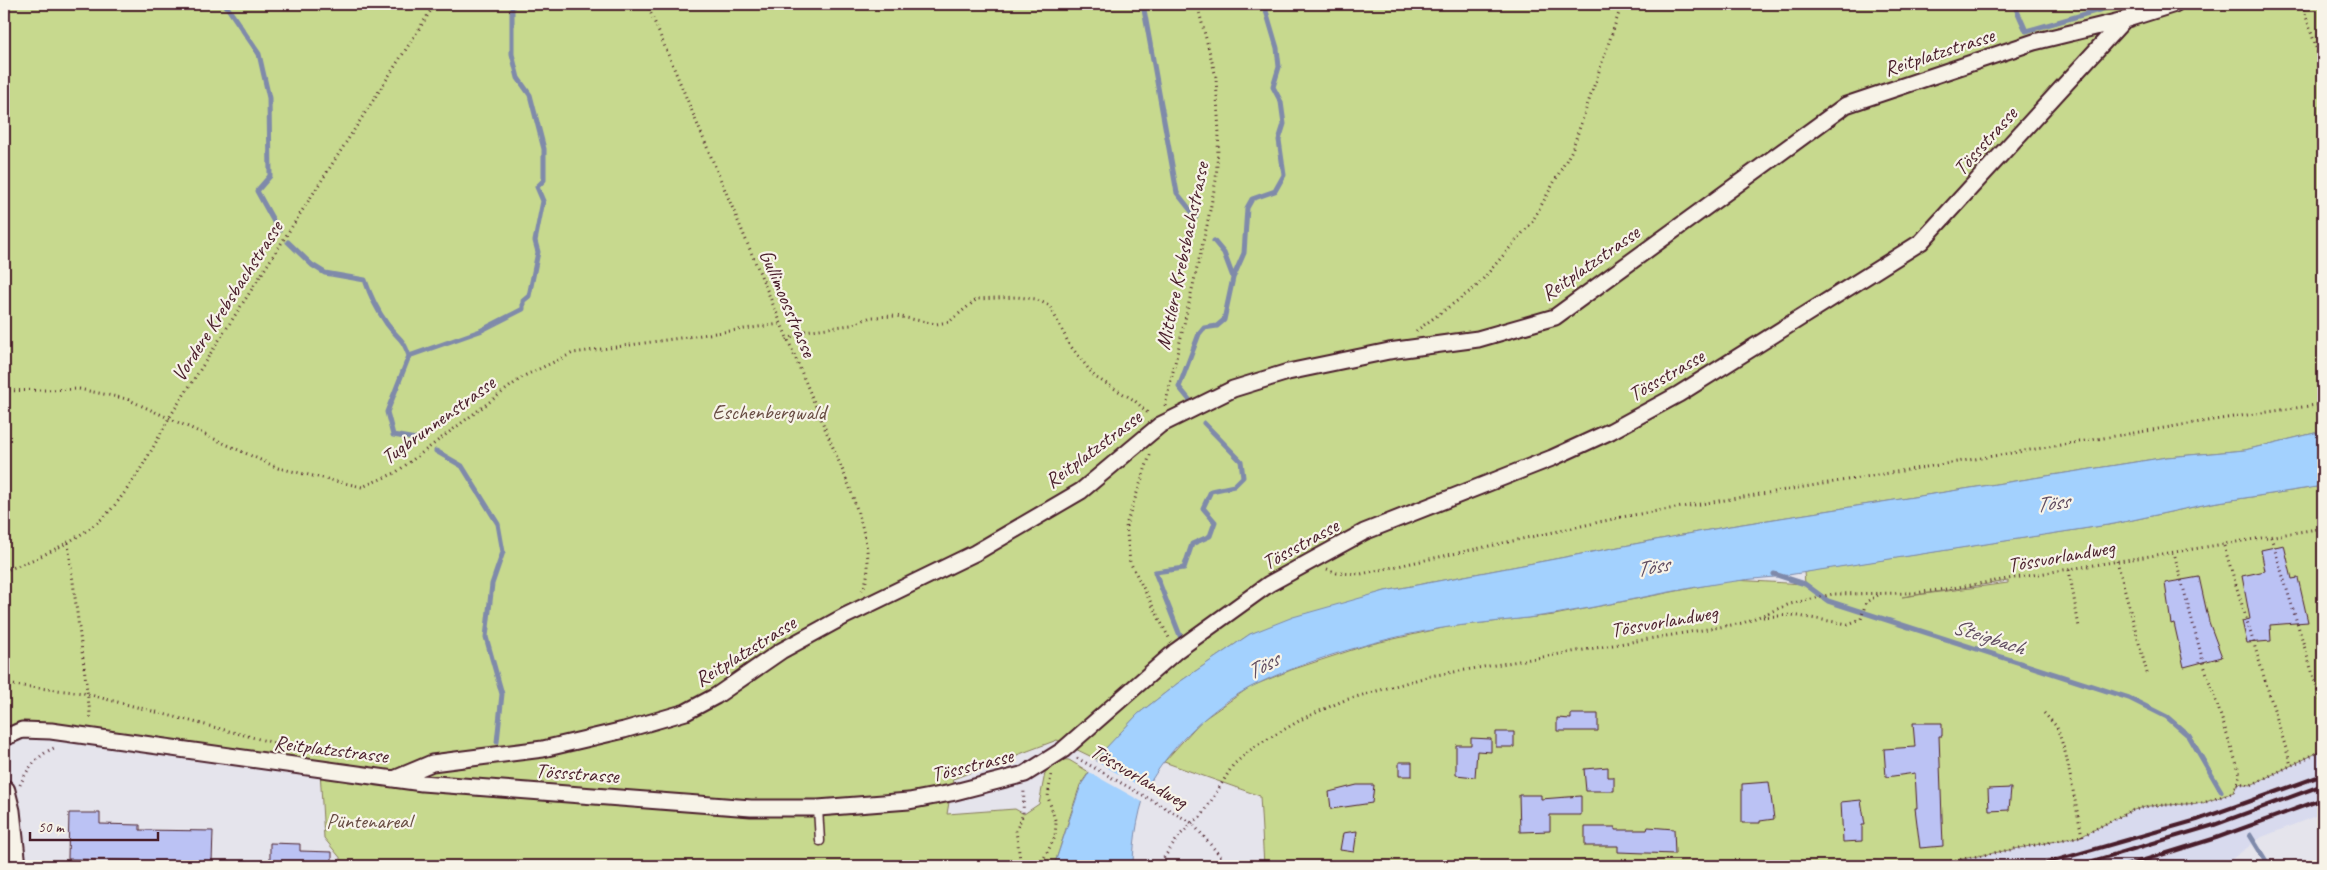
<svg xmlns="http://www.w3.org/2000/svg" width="2327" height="870" font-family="Caveat,sans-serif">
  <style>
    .built { fill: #d8daee }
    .green { fill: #c7d98e; stroke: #887c5c; fill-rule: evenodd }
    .water { fill: #a3d1fe; stroke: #7f8aaa }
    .pier { fill: #e5e4ec }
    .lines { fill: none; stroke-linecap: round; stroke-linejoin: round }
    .stream { stroke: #7f8aaa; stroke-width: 5 }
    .building { fill: #bbc2f4; stroke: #4a1f2b }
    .lane-casing { stroke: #4a1f2b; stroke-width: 11 }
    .street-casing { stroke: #4a1f2b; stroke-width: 19 }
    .secondary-casing { stroke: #4a1f2b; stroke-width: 25 }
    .path { stroke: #4a1f2b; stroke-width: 3; stroke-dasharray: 1 4; stroke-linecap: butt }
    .lane { stroke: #f7f3e8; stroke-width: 8 }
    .street { stroke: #f7f3e8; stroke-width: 15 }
    .secondary { stroke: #f7f3e8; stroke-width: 21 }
    .rail { stroke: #4a1f2b; stroke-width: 4 }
    .labels { text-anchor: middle; stroke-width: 4.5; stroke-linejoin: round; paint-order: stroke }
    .street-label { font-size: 21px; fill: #4a1f2b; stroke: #f7f3e8 }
    .park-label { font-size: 21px; fill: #694e44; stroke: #f7f3e8 }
    .water-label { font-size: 22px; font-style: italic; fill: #604c60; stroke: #f7f3e8 }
  </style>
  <rect width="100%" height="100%" fill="#e5e4ec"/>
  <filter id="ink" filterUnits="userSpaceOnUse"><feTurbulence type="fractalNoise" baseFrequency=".02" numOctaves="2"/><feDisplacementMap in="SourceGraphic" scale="10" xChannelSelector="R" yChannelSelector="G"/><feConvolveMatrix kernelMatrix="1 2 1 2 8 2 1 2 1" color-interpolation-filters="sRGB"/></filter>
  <g filter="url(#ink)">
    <!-- built -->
    <path class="built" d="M2323 750V813L2262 837 2222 866H1926L2082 836 2130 811 2149 806 2175 803 2291 765Z"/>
    <!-- green -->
    <path class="green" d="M4 4H2323V431L2245 450 2167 457 1730 526 1385 591 1250 634 1178 683 1138 714 1096 759 1057 740 953 779 947 814 1015 809 1024 814 1039 804 1046 768H1053L1055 759 1069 760 1089 772 1080 785 1054 866H347L324 838 320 770 82 736 4 738Z
      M2323 486V750L2251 785 2237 783 2234 792 2203 803 2149 806 2130 811 2082 836 1926 866H1264L1260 796 1164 762 1201 721 1250 687 1291 670 1367 645 1447 627 1554 615 1733 580 1805 584 1804 572 2114 524 2212 503ZM2008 581V583L1902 597Z"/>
    <!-- water -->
    <path class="water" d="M2323 431V486L2212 503 2114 524 1775 577C1701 582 1629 602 1555 614 1520 620 1484 622 1449 627 1389 636 1304 660 1251 687 1212 707 1174 743 1151 781 1139 802 1133 842 1133 866H1054L1081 785 1104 750 1138 714 1178 683 1250 634 1293 617 1385 591 1730 526 2167 457 2245 450Z"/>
    <!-- pier -->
    <path class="pier" d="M1094 760 1150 792 1146 804 1087 771Z"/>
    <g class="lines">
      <!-- stream -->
      <path class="stream" d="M225 4 259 54 269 98 270 176 257 191 279 231
        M1143 4 1177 193 1196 217
        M2014 4 2026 31 2120 4
        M1214 241 1224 253 1233 277
        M288 242 312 265 325 273 365 280C370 295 377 310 387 324 398 339 402 336 409 356
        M1192 403 1179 387 1199 334 1204 328 1217 326 1224 320 1233 278 1244 253 1247 208 1252 199 1275 191 1284 175 1279 140 1284 124 1281 102 1273 87 1279 67 1277 48 1264 4
        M422 440 393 435 387 412 409 356 480 331 523 309V301L529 296 538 252 535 241 543 201 537 187 544 180V149L530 95 518 78 512 54V4
        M436 451 462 466 498 524 503 552 492 584 486 637 502 694 497 742
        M1774 574 1805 584 1828 601 2129 698 2167 717 2189 736 2221 791
        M1181 638 1155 572 1184 568 1192 544 1210 536 1215 522 1203 508 1211 491 1234 486 1243 477 1241 461 1204 423
        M2250 835 2269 866"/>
    </g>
    <!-- building -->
    <path class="building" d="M2284 545 2292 579 2298 578 2308 622 2270 625 2271 641 2247 643 2242 621 2250 619 2242 576 2265 571 2261 550Z
      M2199 577 2209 622 2222 657 2184 667 2174 623 2171 624 2165 583Z
      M1571 714H1598V731H1557V718L1571 719Z
      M1913 723H1942V736H1939L1943 846 1920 848 1915 808H1917L1915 773 1886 777 1884 749 1915 747Z
      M1496 732H1514V747H1496Z
      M1471 738 1491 739V752L1477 751 1475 777 1456 775V745H1471Z
      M1399 762H1412V776H1399Z
      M1608 767V777H1614V791H1586L1584 769Z
      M1769 782 1774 819 1760 821V823H1742V784Z
      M1357 785H1374L1372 803 1331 809 1329 792Z
      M2011 788 2009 810 1989 811 1988 789Z
      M1519 795H1541V799L1581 796V815H1550V831L1520 832Z
      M1861 800 1865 825H1862V841L1843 842 1841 802Z
      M69 813H100V824L140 825V830L213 831 212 862 68 859Z
      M1585 827H1615V830H1647L1648 827 1674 829 1675 854 1618 852V846H1585Z
      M1357 831 1354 852 1340 850 1343 833Z
      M270 843 300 844V851L332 852V866H270Z"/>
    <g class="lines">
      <defs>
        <path id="lane" d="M818 808 820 841"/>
        <path id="street" d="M4 738 22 730 51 731 422 783 751 808H818L909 801 951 793 1025 774 1063 750 1176 651 1269 584 1364 532 1552 458 1611 431 1679 394 1921 242 2124 20
          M394 779 432 763 543 749 624 730 686 712 716 696 781 651 845 616 975 553 1081 491 1160 425 1233 389 1288 372 1389 351 1478 339 1555 317 1846 105 2034 42 2124 20 2175 4"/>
        <path id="secondary" d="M4 791 9 811 15 866"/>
      </defs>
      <!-- lane casing -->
      <use href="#lane" class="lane-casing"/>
      <!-- street casing -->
      <use href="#street" class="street-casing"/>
      <!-- secondary casing -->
      <use href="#secondary" class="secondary-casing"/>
      <!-- path -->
      <path class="path" d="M647 4 850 488C858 514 878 564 862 590
        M2302 4 2323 69
        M1416 331 1476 287 1532 222 1572 150 1622 4
        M787 340 804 331 851 325 871 317 896 316 936 324 949 322 977 299 1017 297 1036 299 1050 306 1069 344 1095 377 1134 400 1149 414
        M4 391 79 389 127 399 278 468 362 487 395 473 524 376 573 353 780 324
        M1165 406 1207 225 1216 180 1219 134 1216 77 1197 4
        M1150 455 1126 525 1130 562 1169 638
        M2271 537 2323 708
        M68 543 91 721
        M2224 546 2291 765
        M2117 561 2147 673
        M1327 569 1337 573 1361 574 1627 516 2213 420 2323 404
        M2069 570 2079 627
        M4 571C37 559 70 544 98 522 126 499 152 450 169 418L435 4
        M1763 617 1792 615 1848 624 1861 619 1866 602 1878 595
        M4 684 83 693 286 746
        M2044 713 2057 727 2066 755 2082 836
        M324 752 364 753 372 760
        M1077 758 1192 823 1229 866
        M2237 783 2251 785 2323 750
        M20 785C27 769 38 755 54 748
        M1021 866 1016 831 1023 814 1024 790
        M1040 866 1055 837 1056 823 1048 797 1051 775
        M1158 866 1180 835 1192 823 1202 816 1233 765 1254 747 1304 718 1345 700 1430 676 1743 623 1790 604 1833 594 1915 593 1946 589 2323 528
        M1926 866 2082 836 2130 811 2149 806 2203 803 2234 792 2240 774 2204 665 2174 553"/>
      <!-- lane -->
      <use href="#lane" class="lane"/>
      <!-- street -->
      <use href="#street" class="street"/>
      <!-- secondary -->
      <use href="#secondary" class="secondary"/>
      <!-- rail -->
      <path class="rail" d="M2036 866 2197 820 2323 775
        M2076 866 2214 825 2323 785
        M2125 866 2216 838 2323 799"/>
    </g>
  </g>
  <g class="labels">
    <!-- street labels -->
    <g class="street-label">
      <text transform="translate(1939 52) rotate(-18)" y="7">Reitplatzstrasse</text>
      <text transform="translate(1985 141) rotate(-48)" y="7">Tössstrasse</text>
      <text transform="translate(1182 256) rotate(-78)" y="7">Mittlere Krebsbachstrasse</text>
      <text transform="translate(1590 263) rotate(-35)" y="7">Reitplatzstrasse</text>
      <text transform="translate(227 301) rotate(-57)" y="7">Vordere Krebsbachstrasse</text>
      <text transform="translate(788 303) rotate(67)" y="7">Gullimoosstrasse</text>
      <text transform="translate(1666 375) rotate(-30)" y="7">Tössstrasse</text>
      <text transform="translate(438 420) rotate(-36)" y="7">Tugbrunnenstrasse</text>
      <text transform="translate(1093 449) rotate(-37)" y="7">Reitplatzstrasse</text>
      <text transform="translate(1300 544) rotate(-29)" y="7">Tössstrasse</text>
      <text transform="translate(2061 556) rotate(-10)" y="7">Tössvorlandweg</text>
      <text transform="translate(1664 621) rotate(-10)" y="7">Tössvorlandweg</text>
      <text transform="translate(745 651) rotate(-32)" y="7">Reitplatzstrasse</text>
      <text transform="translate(331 749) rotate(7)" y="7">Reitplatzstrasse</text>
      <text transform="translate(972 765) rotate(-14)" y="7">Tössstrasse</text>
      <text transform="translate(577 773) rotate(4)" y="7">Tössstrasse</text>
      <text transform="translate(1139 776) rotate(30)" y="7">Tössvorlandweg</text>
    </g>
    <!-- park labels -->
    <g class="park-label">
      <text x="769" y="419">Eschenbergwald</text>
      <text x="369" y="828">Püntenareal</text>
    </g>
    <!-- water labels -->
    <g class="water-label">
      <text transform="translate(2052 502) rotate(-8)" y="8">Töss</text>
      <text transform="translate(1652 566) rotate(-11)" y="8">Töss</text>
      <text transform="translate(1989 636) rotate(18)" y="8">Steigbach</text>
      <text transform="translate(1262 665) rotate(-28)" y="8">Töss</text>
    </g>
  </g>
  <!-- margin -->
  <rect width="2327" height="870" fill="none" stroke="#f7f3e8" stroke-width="20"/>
  <rect x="10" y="10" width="2307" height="850" fill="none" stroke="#4a1f2b" stroke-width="2" filter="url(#ink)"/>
  <!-- scale -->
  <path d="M30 832v8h128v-8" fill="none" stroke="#4a1f2b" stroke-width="2.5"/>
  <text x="38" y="832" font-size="15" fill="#4a1f2b" stroke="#f7f3e8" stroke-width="4" paint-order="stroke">50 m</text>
</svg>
